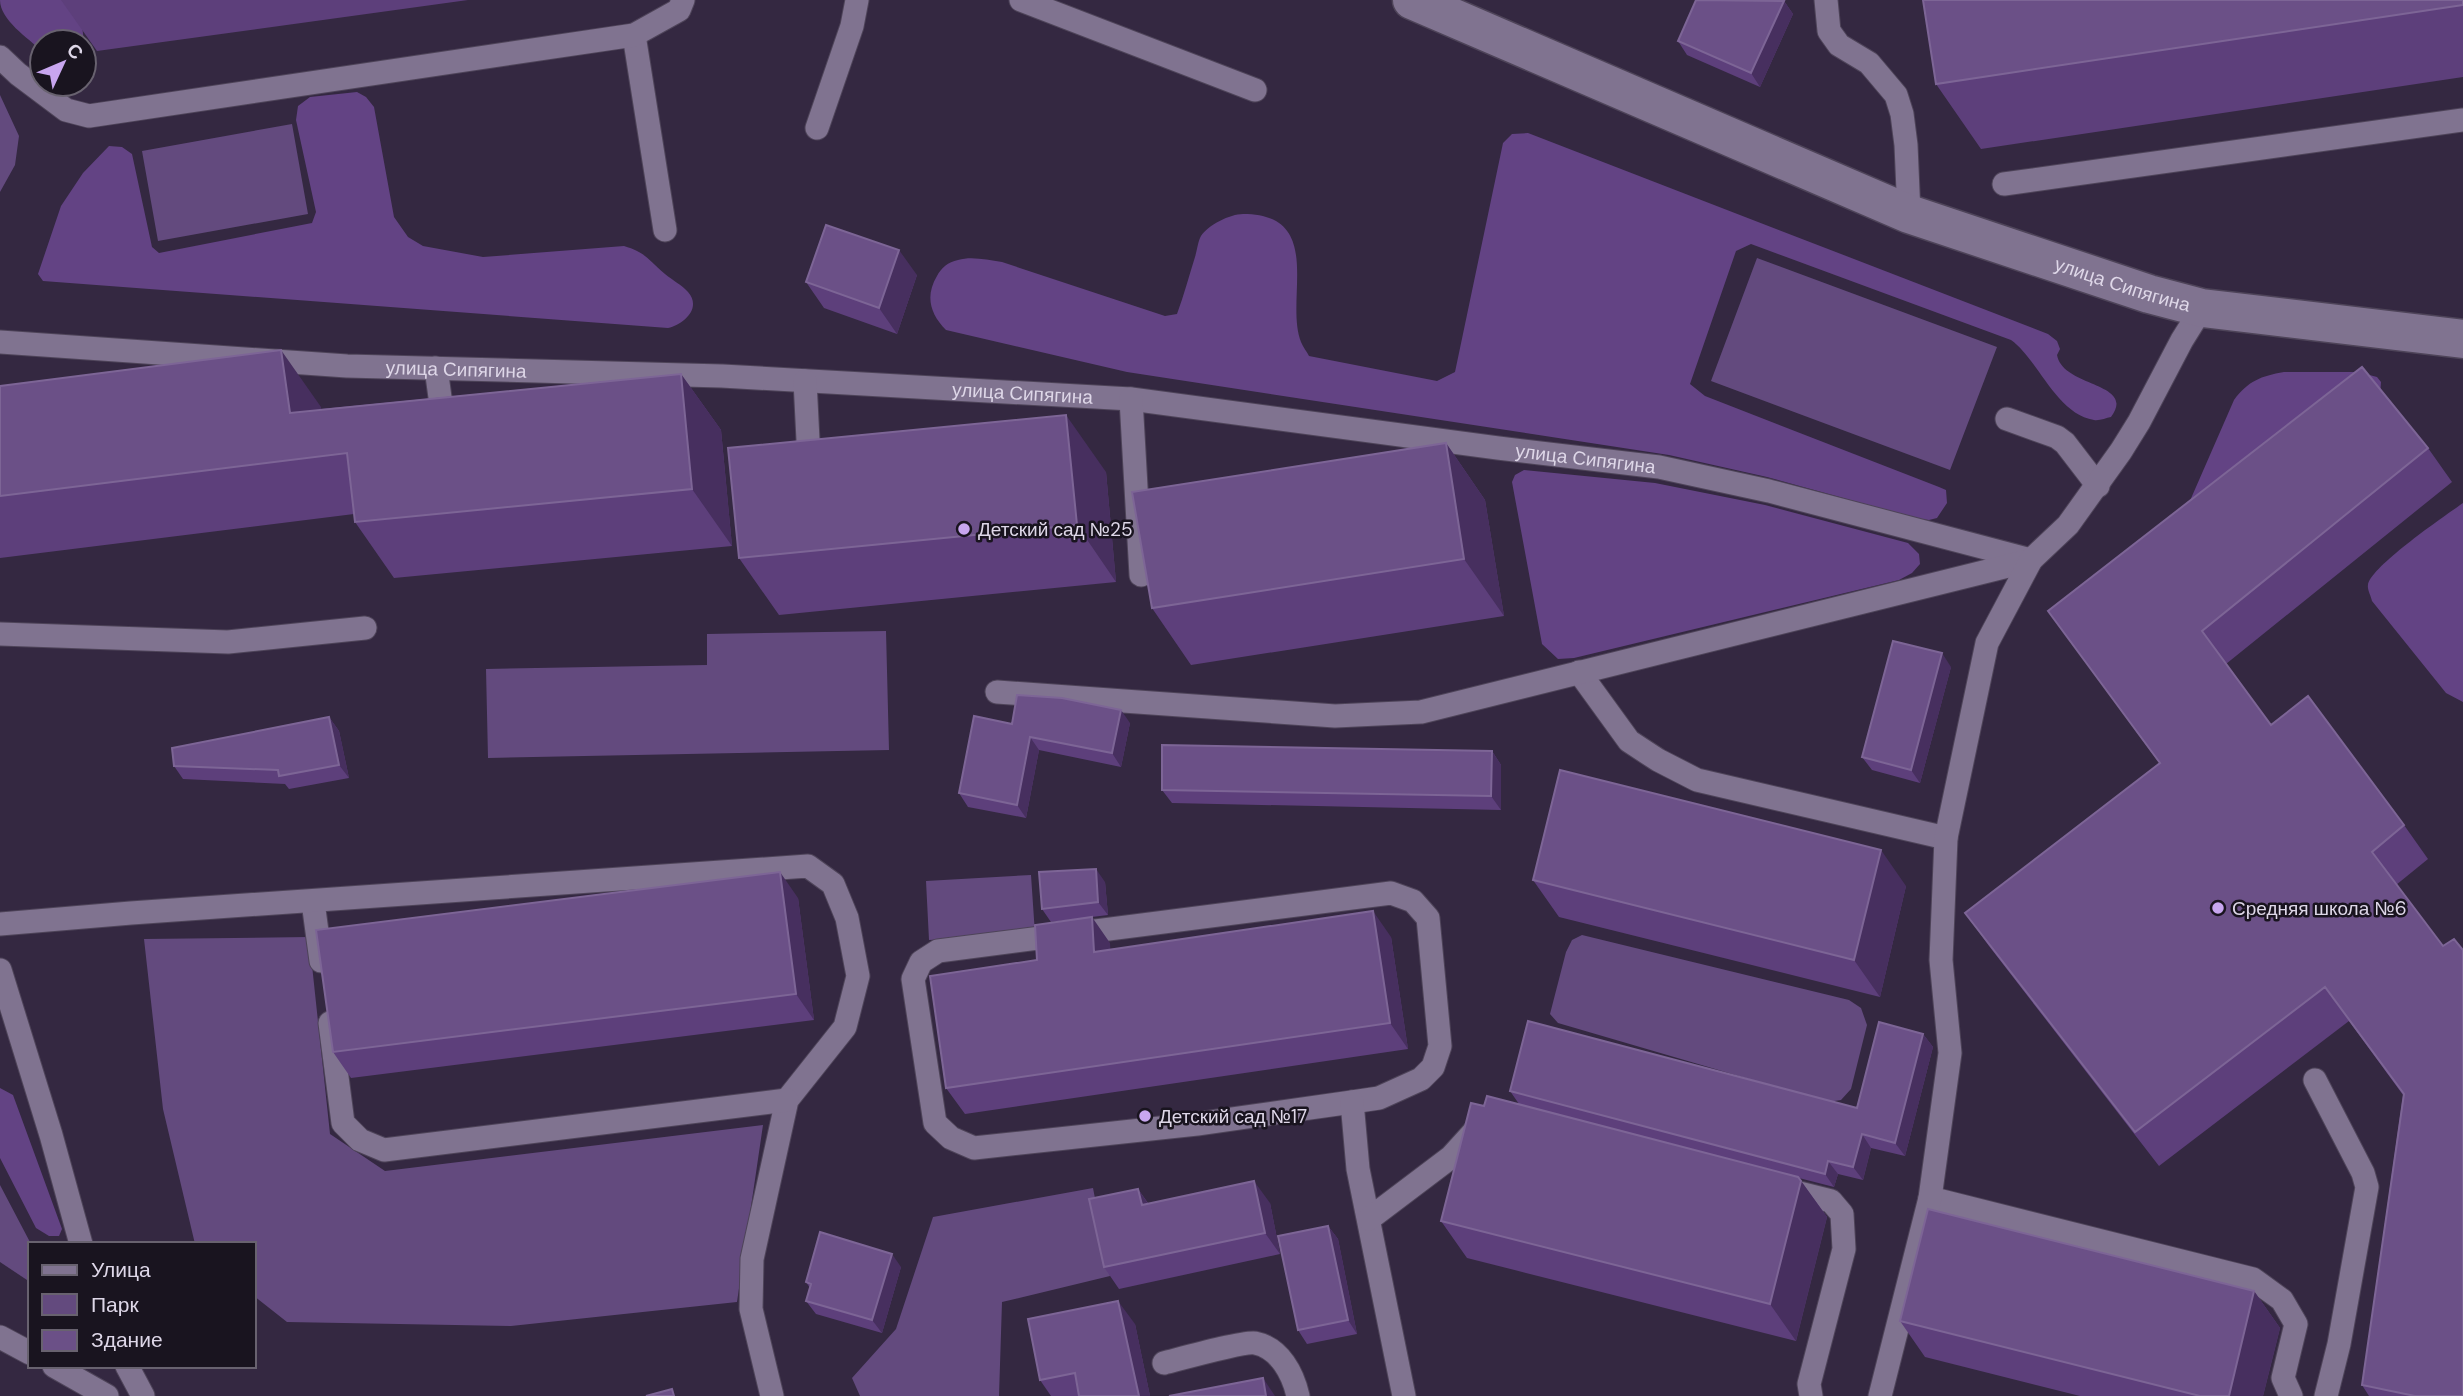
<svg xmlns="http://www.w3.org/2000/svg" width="2463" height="1396" font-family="'DM Sans',sans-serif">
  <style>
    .green { fill: #634a7e }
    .forest { fill: #634384 }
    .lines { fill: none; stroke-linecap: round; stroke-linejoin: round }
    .lane-casing { stroke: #4e4459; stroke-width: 25 }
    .street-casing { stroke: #4e4459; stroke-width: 41 }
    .lane { stroke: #807390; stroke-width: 23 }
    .street { stroke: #807390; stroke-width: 38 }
    .wall { fill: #5d3f7b }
    .shaded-wall { fill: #472f5f }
    .building { fill: #6b5087; stroke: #7d6596; stroke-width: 2 }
    .poi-dot { fill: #c8a6ef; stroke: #19141f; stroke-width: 2.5 }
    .labels { text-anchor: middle; stroke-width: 5; stroke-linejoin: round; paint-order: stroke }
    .street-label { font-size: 19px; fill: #ded7e8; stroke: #19141f }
    .poi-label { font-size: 19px; fill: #ded7e8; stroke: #19141f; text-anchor: start }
  </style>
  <rect width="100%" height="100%" fill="#342841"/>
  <!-- green -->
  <path class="green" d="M0 95 19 136 15 165 0 192Z
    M292 124 308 214 158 241 142 151Z
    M1757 258 1997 347 1950 470 1711 381Z
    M886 631 889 750 488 758 486 669 707 665V634Z
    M1031 875 1035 934 929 940 926 881Z
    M1582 935 1849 1000 1861 1008 1867 1025 1851 1089 1841 1100 1828 1102 1558 1023 1550 1014 1566 952 1572 940Z
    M309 937 330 1134 385 1171 763 1125 737 1302 511 1326 287 1322 254 1296V1244H195L163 1109 144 939Z
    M0 1185 31 1244 30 1282 0 1262Z
    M1093 1188 1110 1276 1002 1302 999 1396H860L852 1378 896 1329 933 1217Z"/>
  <!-- forest -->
  <path class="forest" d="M0 0H79L84 42H42V51C28 38 0 20 0 0Z
    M357 92 366 97 374 107 394 217 408 237 423 246 483 257 624 246C647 253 648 260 665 274 672 280 682 285 688 292 702 308 684 324 668 328L43 281 38 274 61 206 83 173 109 146 122 147 132 154 152 247 159 253 312 223 316 212 296 120 298 106 310 97Z
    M1528 133 2048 334 2057 341 2060 349 2057 355C2063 388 2137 382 2111 417 2106 418 2099 421 2094 420 2056 414 2038 359 2011 340L1751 244 1736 251 1690 384 1705 396 1939 487 1946 490 1947 503 1937 518 1929 520 1919 519 1767 477 1669 455 1127 372 946 330C930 314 925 296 937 276 941 268 948 262 958 260 972 256 987 260 1002 262L1165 316 1177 314C1184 295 1189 276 1195 257 1197 251 1198 241 1201 236 1208 225 1230 214 1243 214 1326 214 1284 299 1301 342 1303 347 1307 352 1309 356L1437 381 1455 372 1503 143 1512 134Z
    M2284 372H2358L2377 377 2381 382 2380 396 2189 503 2234 400C2248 381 2261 376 2284 372Z
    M1524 470 1655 483 1765 505 1908 543 1919 554 1920 564 1912 573 1899 580 1574 658 1558 659 1542 644 1512 482 1515 475Z
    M2463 503V702L2446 693 2372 601C2371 596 2367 589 2368 585 2370 567 2446 515 2463 503Z
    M0 1088 13 1095 62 1229 59 1236H49L36 1228 0 1158Z"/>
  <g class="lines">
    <defs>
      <g id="lane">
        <path d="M1021 0 1255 90"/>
        <path d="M1826 0 1829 31 1839 45 1869 63 1896 95 1902 114 1906 145 1909 214"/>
        <path d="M634 35 665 230"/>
        <path d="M0 57 18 74 66 110 89 116 634 35 679 10 683 0"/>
        <path d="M817 128 852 26 857 0"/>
        <path d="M2004 184 2463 120"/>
        <path id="s1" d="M0 342 347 366 722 376 1131 399 1498 448 1659 467 1769 491 2031 560"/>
        <path d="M436 368 442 412"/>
        <path d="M805 381 808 440"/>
        <path d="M1131 399 1141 575"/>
        <path d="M2007 419 2057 437 2065 443 2098 486"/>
        <path d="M0 634 228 642 365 628"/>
        <path d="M1579 672 1629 741 1658 760 1697 780 1946 838"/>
        <path d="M997 692 1335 716 1421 712 2028 561"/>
        <path d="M1391 893 1413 901 1428 918 1440 1046 1433 1067 1421 1079 1379 1098 1352 1102 1197 1124 974 1148 951 1138 935 1123 913 979 921 962 938 951Z"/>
        <path d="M313 902 321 961"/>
        <path d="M0 924 131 913 808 866 833 884 847 918 858 976 845 1027 787 1100 752 1259 751 1309 772 1396"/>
        <path d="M0 970 51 1135 81 1244"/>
        <path d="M330 1023 343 1123 360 1140 384 1150 787 1100"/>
        <path d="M2315 1080 2363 1173 2367 1187 2339 1344 2326 1396"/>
        <path d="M1352 1102 1358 1169 1404 1396"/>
        <path d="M1783 1189 1831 1201 1842 1214 1844 1249 1809 1384 1811 1396"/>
        <path d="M1930 1198 2253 1279 2282 1300 2296 1324 2283 1378 2291 1396"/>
        <path d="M1369 1219 1451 1157 1481 1124"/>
        <path d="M0 1337 30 1353"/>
        <path d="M1164 1363C1180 1359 1244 1341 1255 1343 1280 1348 1293 1374 1298 1396"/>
        <path d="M54 1366 107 1396"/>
        <path d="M127 1366 143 1396"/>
        <path d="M1880 1396 1930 1198 1950 1053 1941 960 1946 838 1987 643 2031 560 2068 525 2121 451 2139 422 2182 340 2202 308"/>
      </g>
      <g id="street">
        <path id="s2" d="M1412 0 1909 214 2149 294 2202 308 2463 339"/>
      </g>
    </defs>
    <!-- lane casing -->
    <use href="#lane" class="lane-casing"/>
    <!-- street casing -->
    <use href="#street" class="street-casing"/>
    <!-- lane -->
    <use href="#lane" class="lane"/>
    <!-- street -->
    <use href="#street" class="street"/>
  </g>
  <!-- wall -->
  <path class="wall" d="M61 0H468L97 51Z
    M2463 0V77L1981 149 1936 84Z
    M1784 1 1793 14 1760 87 1687 55 1678 41Z
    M917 275 897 334 824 308 806 282Z
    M681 374 721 430 732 546 394 578 355 522 354 514 0 558V386L321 407V409Z
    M1446 443 1485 500 1504 616 1191 665 1152 608Z
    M2428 448 2452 482 2226 664 2271 725 2404 825 2428 859 2396 885 2463 1396H2369L2362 1385 2403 1095 2349 1021 2159 1166 1989 946 1965 913 2160 764 2048 611Z
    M1106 472 1116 582 779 615 739 558Z
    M1951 667 1920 783 1872 770 1862 757Z
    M329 717 339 731 349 778 289 789 285 784 183 779 174 766Z
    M1130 723 1121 767 1039 750 1026 818 968 807 959 793 1012 724Z
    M1492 751 1501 765V810L1172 803 1162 790Z
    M1533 880 1906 886 1880 997 1559 917Z
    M1105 882 1108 915 1051 922 1042 909Z
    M798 898 814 1020 351 1078 333 1052Z
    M1391 937 1408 1049 965 1114 946 1088 1037 960 1110 943V949Z
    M1923 1034 1933 1047 1905 1156 1871 1148 1863 1180 1838 1174 1834 1187 1799 1178 1827 1217 1796 1341 1467 1258 1441 1221 1519 1104 1510 1091 1857 1108Z
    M1138 1189 1148 1203H1270L1280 1254 1119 1289 1104 1267Z
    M1328 1226 1338 1239 1357 1334 1307 1344 1298 1330Z
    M901 1267 882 1333 816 1314 806 1301 810 1288 806 1282Z
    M2254 1291 2280 1328 2263 1396H2080L1925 1357 1900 1321Z
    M1135 1324 1150 1396H1051L1040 1380Z"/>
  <!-- shaded-wall -->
  <path class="shaded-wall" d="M1784 1 1793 14 1760 87 1751 73Z
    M899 250 917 275 897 334 879 308Z
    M281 350 321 407 327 455 290 413Z
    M681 374 721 430 732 546 692 489Z
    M1066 415 1106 472 1116 582 1077 525Z
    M1446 443 1485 500 1504 616 1464 559Z
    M1942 653 1951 667 1920 783 1911 770Z
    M1121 710 1130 723 1121 767 1112 753Z
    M329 717 339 731 349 778 339 765Z
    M1030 737 1039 750 1026 818 1017 805Z
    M1492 751 1501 765V810L1491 796Z
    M1881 850 1906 886 1880 997 1854 960Z
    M1096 869 1105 882 1108 915 1098 902Z
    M780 872 798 898 814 1020 796 994Z
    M1373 911 1391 937 1408 1049 1390 1023Z
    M1092 917 1110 943 1112 977 1094 952Z
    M1923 1034 1933 1047 1905 1156 1895 1143Z
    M1862 1134 1871 1148 1863 1180 1853 1167Z
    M1828 1161 1838 1174 1834 1187 1825 1174Z
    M1254 1181 1270 1203 1280 1254 1265 1233Z
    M1801 1181 1827 1217 1796 1341 1770 1304Z
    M1138 1189 1153 1211 1142 1205Z
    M1328 1226 1338 1239 1357 1334 1348 1320Z
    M892 1254 901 1267 882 1333 872 1320Z
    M2254 1291 2280 1328 2263 1396H2229Z
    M1118 1301 1135 1324 1150 1396H1139Z
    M1263 1378 1275 1396H1266Z"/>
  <!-- building -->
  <path class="building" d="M1696 0 1784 1 1751 73 1678 41Z
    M1923 0H2463V5L1936 84Z
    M826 225 899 250 879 308 806 282Z
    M281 350 290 413 681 374 692 489 355 522 347 453 0 496V386Z
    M2362 367 2428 448 2202 631 2271 725 2308 696 2404 825 2372 852 2443 946 2454 939 2463 950V1396H2415L2362 1385 2404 1094 2325 987 2135 1132 1965 913 2160 763 2048 611Z
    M1066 415 1077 525 739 558 728 448Z
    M1446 443 1464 559 1152 608 1132 492Z
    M1893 641 1942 653 1911 770 1862 757Z
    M1017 695 1062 698 1121 710 1112 753 1030 737 1017 805 959 793 974 716 1012 724Z
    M329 717 339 765 279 776 278 770 174 766 172 748Z
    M1162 745 1492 751 1491 796 1162 790Z
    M1560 770 1881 850 1854 960 1533 880Z
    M1096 869 1098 902 1042 909 1039 872Z
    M780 872 796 994 333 1052 316 930Z
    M1373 911 1390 1023 946 1088 930 976 1037 960 1035 925 1092 917 1094 952Z
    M1528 1021 1857 1108 1879 1022 1923 1034 1895 1143 1862 1134 1853 1167 1828 1161 1825 1174 1510 1091Z
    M1487 1096 1798 1177 1801 1181 1770 1304 1441 1221 1471 1103 1484 1106Z
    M1254 1181 1265 1233 1104 1267 1089 1199 1138 1189 1142 1205Z
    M1928 1209 2254 1291 2229 1396H2200L1900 1321Z
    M1328 1226 1348 1320 1298 1330 1278 1236Z
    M820 1232 892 1254 872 1320 806 1301 811 1284 806 1282Z
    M1118 1301 1139 1396H1079L1075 1373 1040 1380 1028 1319Z
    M1263 1378 1266 1396H1169Z
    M672 1389 674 1396H646Z"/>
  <!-- markers -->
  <g class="poi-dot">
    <circle cx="964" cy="529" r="7"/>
    <circle cx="2218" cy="908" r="7"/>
    <circle cx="1145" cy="1116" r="7"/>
  </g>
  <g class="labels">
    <!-- street labels -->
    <g class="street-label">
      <text dy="7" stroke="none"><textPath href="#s2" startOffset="766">улица Сипягина</textPath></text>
      <text dy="7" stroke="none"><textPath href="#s1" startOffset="457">улица Сипягина</textPath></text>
      <text dy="7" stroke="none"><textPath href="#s1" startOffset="1024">улица Сипягина</textPath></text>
      <text dy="7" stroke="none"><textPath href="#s1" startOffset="1591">улица Сипягина</textPath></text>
    </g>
    <!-- poi labels -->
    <g class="poi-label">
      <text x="978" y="536">Детский сад №25</text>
      <text x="2232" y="915">Средняя школа №6</text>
      <text x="1159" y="1123">Детский сад №17</text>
    </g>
  </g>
  <!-- legend -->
  <rect x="28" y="1242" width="228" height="126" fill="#19141f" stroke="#68626f" stroke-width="2"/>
  <rect x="42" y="1265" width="35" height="10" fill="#807390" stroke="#68626f" stroke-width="2"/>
  <text x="91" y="1277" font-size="21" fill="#ded7e8">Улица</text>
  <rect x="42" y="1294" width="35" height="21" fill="#634a7e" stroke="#68626f" stroke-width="2"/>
  <text x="91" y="1312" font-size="21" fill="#ded7e8">Парк</text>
  <rect x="42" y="1330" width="35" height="21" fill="#6b5087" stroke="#68626f" stroke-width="2"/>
  <text x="91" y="1347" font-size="21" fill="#ded7e8">Здание</text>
  <!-- north arrow -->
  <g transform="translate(63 63) rotate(46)"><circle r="33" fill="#19141f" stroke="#68626f" stroke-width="2"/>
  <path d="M0-5L12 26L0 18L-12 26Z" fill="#c8a6ef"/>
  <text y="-10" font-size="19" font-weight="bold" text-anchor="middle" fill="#ded7e8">С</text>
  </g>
</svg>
